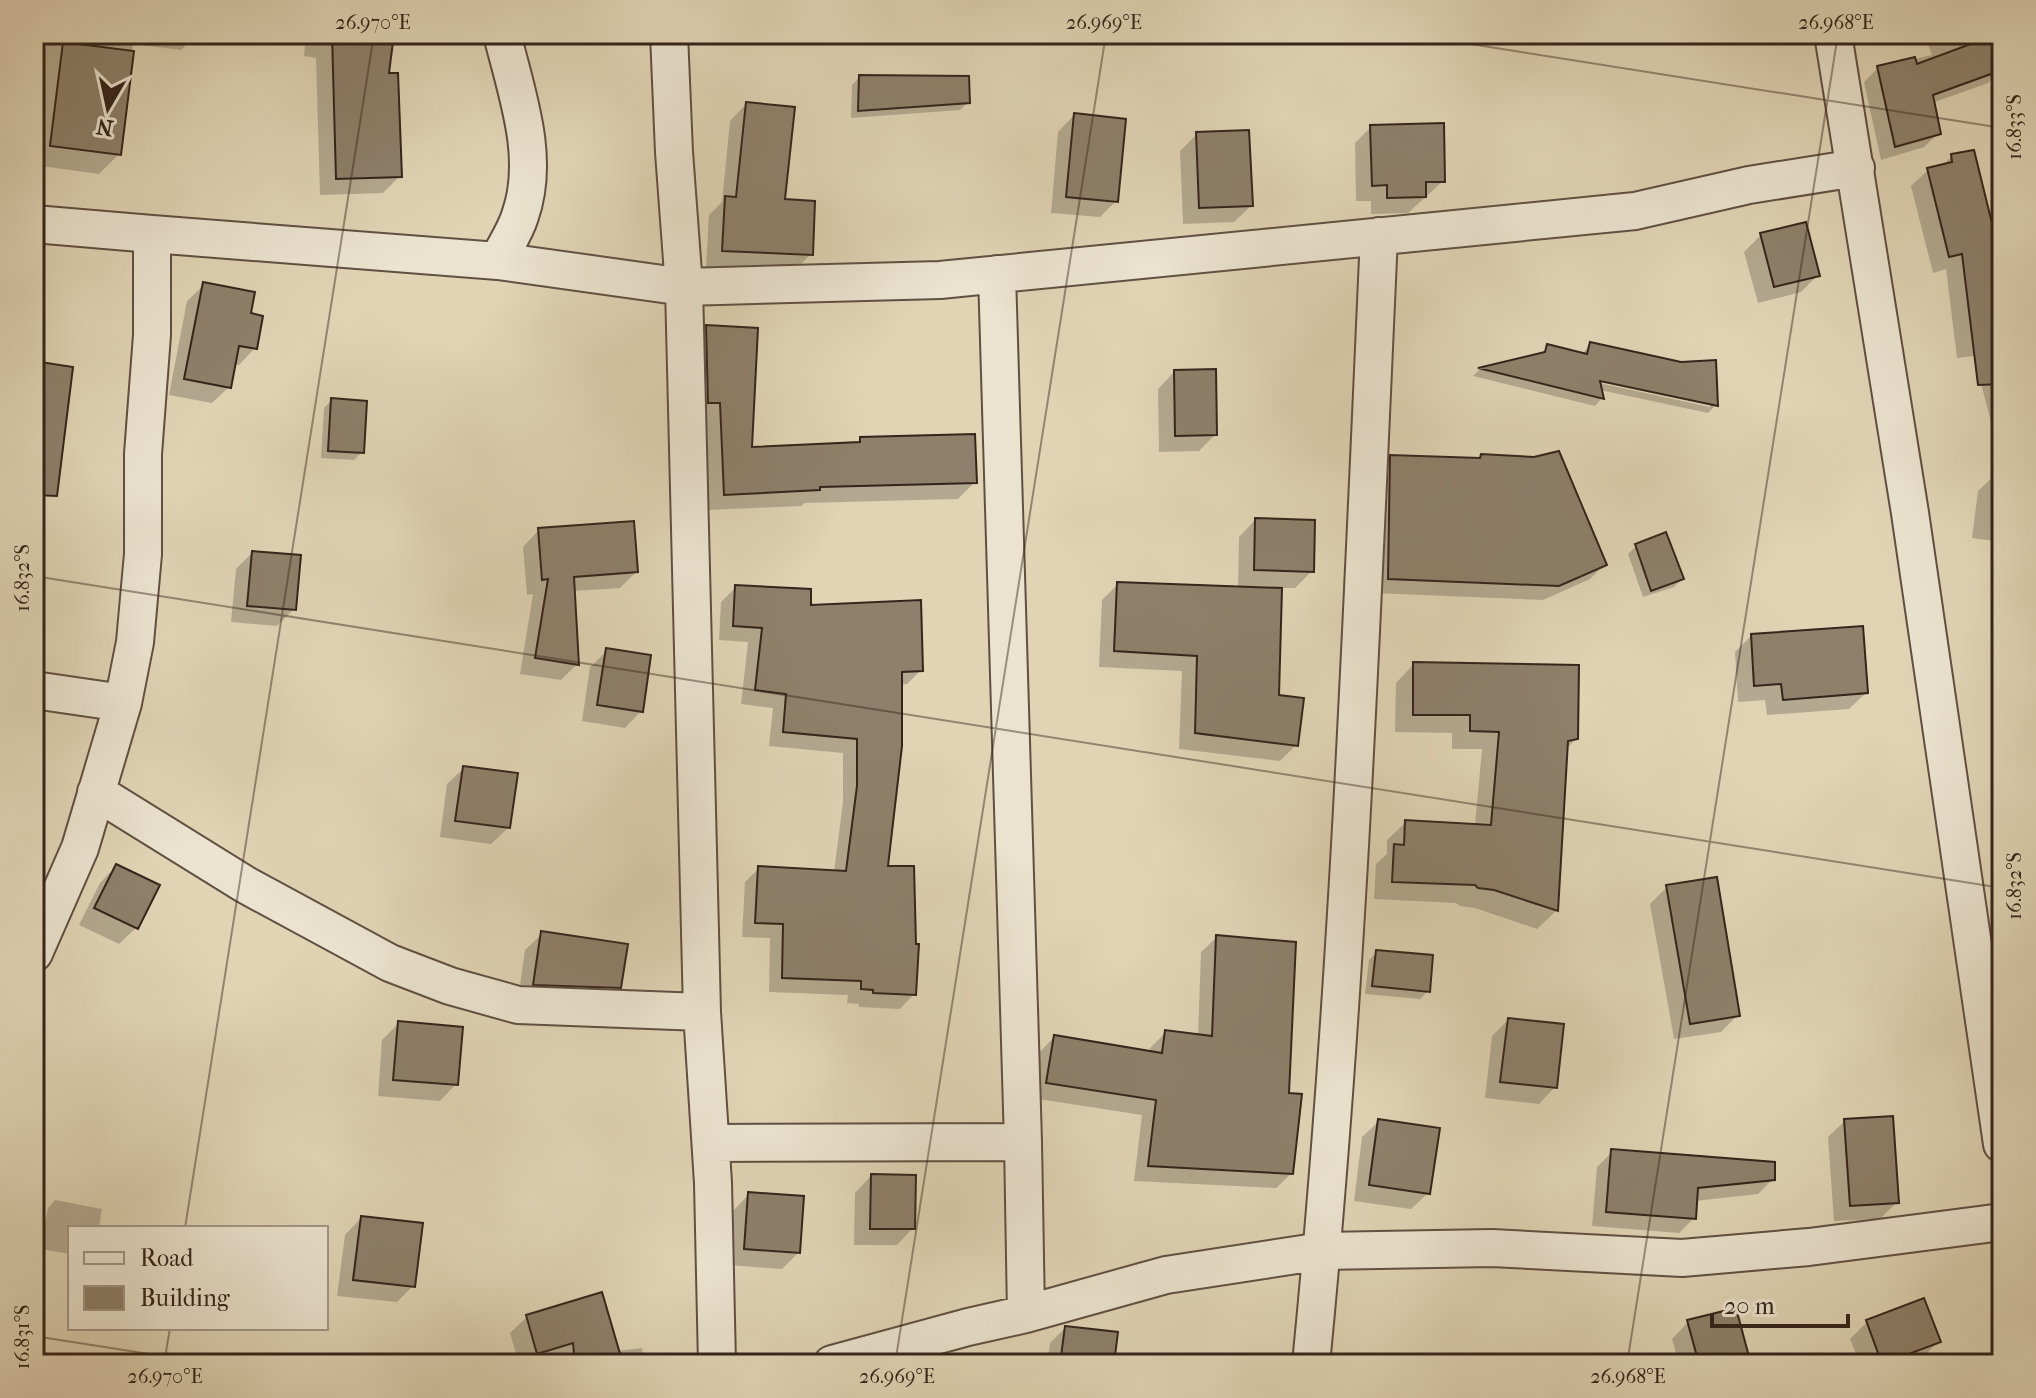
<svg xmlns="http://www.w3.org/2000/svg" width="2036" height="1398" font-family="'IM FELL French Canon',serif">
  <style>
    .shadow { fill: #0003; fill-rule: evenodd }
    .building { fill: #8e806b; stroke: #35241b; stroke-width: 2 }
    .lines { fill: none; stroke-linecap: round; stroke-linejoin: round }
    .minor-casing { stroke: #605042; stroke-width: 40 }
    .minor { stroke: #ebe3cf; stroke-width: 36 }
    .ticks { fill: none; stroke: #35241b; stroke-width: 2; stroke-opacity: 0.45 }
    .neatline { fill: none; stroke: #35241b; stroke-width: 3 }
    .ticks-label { font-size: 20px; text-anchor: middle; fill: #35241b }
  </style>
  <rect width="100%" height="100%" fill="#e0d4b5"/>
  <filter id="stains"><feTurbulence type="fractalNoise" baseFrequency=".0025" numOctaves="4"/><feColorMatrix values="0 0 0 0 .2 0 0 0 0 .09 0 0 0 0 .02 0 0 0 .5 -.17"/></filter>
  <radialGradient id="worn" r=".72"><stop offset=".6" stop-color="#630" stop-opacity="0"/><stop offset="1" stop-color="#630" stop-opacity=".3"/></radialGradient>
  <!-- shadow -->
  <path class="shadow" d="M47 34H197L181 50 133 44 119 154 99 174 34 165V140Z
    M306 34H392L387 76 400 176 383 193 320 195 316 58 304 56Z
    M1924 34H1990L2002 69 1988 83 1932 103 1939 133 1924 147 1881 160 1864 82 1878 68 1932 55Z
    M860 77 968 102 960 110 851 118 852 85Z
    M746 104 783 201 811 254 794 271 706 267 709 215 722 202 730 121Z
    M1074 115 1116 201 1100 217 1051 213 1058 132Z
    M1371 127 1443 181 1408 213 1371 214V201H1356L1355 143Z
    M1197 134 1251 206 1234 222 1183 224 1180 151Z
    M1952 156 2002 273V432L1994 434 1974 356 1957 358 1946 269 1933 273 1911 186 1928 170 1941 167Z
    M1761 235 1818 275 1801 292 1758 303 1744 252Z
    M204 285 249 315 255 348 239 365 233 364 229 387 212 403 169 395 187 301Z
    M707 327 749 450 855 444 861 438 975 482 958 499 805 503 801 506 708 510 704 419 690 344Z
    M1590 344 1681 364 1714 362 1716 405 1708 413 1600 390 1602 398 1595 406 1473 376 1479 370 1540 355 1548 346 1582 355ZM1591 377 1710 402V407L1590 381Z
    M1174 372 1215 435 1199 451 1159 452 1158 389Z
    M332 400 362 452 354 460 321 458 324 408Z
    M1481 456 1605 564 1590 579 1543 600 1374 593 1376 472 1391 457 1478 460Z
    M1995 475 2002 476V542L1972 538 1978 491Z
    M1255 520 1312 571 1295 588H1280L1277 696 1296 745 1280 761 1179 749 1182 671 1099 667 1102 600 1118 584 1238 589 1239 537Z
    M539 530 636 572 620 588 573 591 577 664 561 680 520 674 533 594 527 595 523 547Z
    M1636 546 1682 579 1674 587 1643 597 1628 554Z
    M252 553 294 609 277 626 231 622 236 569Z
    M736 587 808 607 921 670 907 684 900 685 886 868 914 994 900 1009 859 1007V1004L847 1003 848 995 769 992 770 938 742 937 745 882 759 868 834 872 843 802V753L769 746 773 708 741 704 748 642 719 640 721 602Z
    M1751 636 1866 693 1849 709 1767 715 1765 700 1738 702 1735 652Z
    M607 651 641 711 625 728 582 721 590 667Z
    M1414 664 1576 739 1565 750 1556 911 1537 929 1475 908 1460 906 1456 903 1374 899 1376 864 1387 854V840L1406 822 1475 826 1482 749H1452V733L1395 732 1396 683Z
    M2002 744V772L1997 749Z
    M464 768 508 828 491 844 440 837 447 784Z
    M116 866 136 928 119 944 79 925 100 883Z
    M1667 887 1738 1015 1721 1032 1674 1039 1650 904Z
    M542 934 619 987 603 1004 518 1000 525 950Z
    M1217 937 1287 1094 1292 1173 1276 1188 1134 1181 1142 1115 1032 1098 1039 1053 1054 1037 1149 1053 1150 1048 1166 1032 1198 1037 1201 952Z
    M1377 952 1428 991 1420 999 1365 994 1369 960Z
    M1508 1020 1555 1087 1539 1104 1485 1098 1492 1036Z
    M399 1023 456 1084 440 1101 378 1096 382 1040Z
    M1379 1121 1428 1193 1411 1209 1354 1201 1362 1137Z
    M1845 1121 1897 1202 1880 1219 1834 1221 1828 1137Z
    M1612 1152 1773 1179 1758 1194 1695 1201 1694 1218 1679 1233 1592 1226 1597 1167Z
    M871 1176 913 1228 897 1245H854L855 1193Z
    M749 1194 798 1253 782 1269 728 1265 733 1211Z
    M55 1200 102 1209 99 1228H70V1254L40 1249 48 1208Z
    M361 1218 413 1286 397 1302 337 1296 345 1235Z
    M527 1317 617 1351 642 1348 644 1364H557L556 1359 538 1364H519L510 1333Z
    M1688 1322 1749 1364H1679L1672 1339Z
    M1867 1322 1938 1342 1922 1358 1906 1364H1860L1850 1339Z
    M1065 1328 1112 1364H930L933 1360 1048 1359 1050 1343Z"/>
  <!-- building -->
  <path class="building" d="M332 34H394L389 73H398L402 177 336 179Z
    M1992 36 2002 61V70L1933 95 1941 134 1895 147 1877 66 1915 57 1917 64Z
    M63 42 134 51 121 155 50 146Z
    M859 75 969 76 970 103 858 111Z
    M746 102 795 107 785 199 815 201 813 255 722 251 725 196 736 197Z
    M1074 113 1126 119 1118 202 1066 197Z
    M1444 123 1445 182H1426V197L1387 198V185L1372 186 1370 125Z
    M1249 130 1253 206 1199 208 1196 132Z
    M1974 150 2002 264V384L1978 385 1962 254 1949 257 1927 168 1952 162 1951 154Z
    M1806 222 1820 276 1774 287 1760 233Z
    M203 282 255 292 251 313 263 316 257 349 239 346 231 388 184 379Z
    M706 325 758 328 752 447 860 442V437L975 434 977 483 820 487V490L724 495 720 403H708Z
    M1590 342 1681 362 1716 360 1718 406 1600 381 1604 399 1478 368 1545 352 1547 344 1587 354Z
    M34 361 73 367 57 496 34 495Z
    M1216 369 1217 435 1175 436 1174 370Z
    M331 398 367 401 364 453 328 451Z
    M1559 451 1607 565 1559 586 1388 579 1390 455 1480 458 1481 454 1534 457Z
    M1255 518 1315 520 1314 572 1254 570Z
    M634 521 638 572 574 577 579 665 535 658 548 579 542 580 538 528Z
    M1666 532 1684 579 1651 591 1635 544Z
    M252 551 301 555 296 610 247 606Z
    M1117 582 1282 588 1279 695 1304 698 1298 746 1195 733 1197 656 1114 651Z
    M735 585 811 589V605L921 600 923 671 902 672V746L888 866H914L916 944H919L916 995 873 993V990L861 989V981L782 978 783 924 755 923 758 866 846 871 857 786V739L783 732 786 694 755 690 762 628 733 626Z
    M1863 626 1868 693 1783 700 1781 684 1754 686 1751 634Z
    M606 648 651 655 643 712 597 705Z
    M1413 662 1579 665 1578 739 1568 741 1558 911 1494 890 1478 888 1475 885 1392 882 1394 844 1404 845 1405 820 1491 825 1499 732 1470 731V715H1413Z
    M463 766 518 773 510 828 455 821Z
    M116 864 160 885 138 929 94 908Z
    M1717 877 1740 1016 1690 1024 1666 885Z
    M541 931 628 944 621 988 533 985Z
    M1216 935 1296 942 1289 1093 1302 1094 1293 1174 1148 1166 1156 1100 1046 1083 1054 1035 1162 1053 1165 1030 1212 1036Z
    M1376 950 1433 955 1430 992 1372 986Z
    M1508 1018 1564 1024 1557 1088 1500 1082Z
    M398 1021 463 1027 458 1085 393 1080Z
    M1893 1116 1899 1203 1850 1206 1844 1119Z
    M1378 1119 1440 1128 1430 1194 1369 1185Z
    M1611 1149 1775 1162V1180L1698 1188 1696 1219 1606 1212Z
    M871 1174 916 1175 915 1229H870Z
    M748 1192 804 1196 800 1253 744 1249Z
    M361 1216 423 1223 415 1287 353 1280Z
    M602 1292 623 1364H575L573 1343 537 1354 526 1315Z
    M1924 1298 1941 1342 1882 1364 1866 1320Z
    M1736 1308 1751 1364H1699L1687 1320Z
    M1065 1326 1118 1332 1114 1364H1060Z"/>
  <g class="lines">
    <defs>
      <path id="minor" d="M669 34 674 152 684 287 940 280 1635 211 1749 185 1856 168
        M1833 34 1910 513 2002 1144
        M34 224 152 234
        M498 261C505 246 515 232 520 216 541 157 516 92 502 34
        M34 690 123 703
        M96 792 246 885 390 963 450 986 518 1005 702 1012
        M34 953 80 848 123 703 135 642 143 554V454L152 335V234L498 261 684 287 702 1012 713 1183 717 1364
        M1023 1142 1026 1314
        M711 1143 1023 1142 997 274
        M832 1364 968 1327 1026 1314 1166 1275 1322 1251 1492 1248 1682 1258 1809 1247 2002 1222
        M1311 1364C1348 989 1362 612 1379 236"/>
    </defs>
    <!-- minor casing -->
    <use href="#minor" class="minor-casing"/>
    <!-- minor -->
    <use href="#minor" class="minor"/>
  </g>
  <!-- ticks -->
  <path class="ticks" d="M1407 34 2002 128M34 576 2002 888M185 1228 374 34M34 1336 213 1364M164 1364 170 1328M895 1364 1106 34M1627 1364 1838 34"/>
  <!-- margin -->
  <rect width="2036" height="1398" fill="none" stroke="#e0d4b5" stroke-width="88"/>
  <!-- legend -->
  <rect x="68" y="1226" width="260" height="104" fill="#ebe3cf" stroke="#a29787" stroke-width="2"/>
  <rect x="84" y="1252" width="40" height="12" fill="#ebe3cf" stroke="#a29787" stroke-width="2"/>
  <text x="140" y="1266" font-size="24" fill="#35241b">Road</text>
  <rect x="84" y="1286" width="40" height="24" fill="#8e806b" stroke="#a29787" stroke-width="2"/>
  <text x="140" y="1306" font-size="24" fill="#35241b">Building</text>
  <!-- north arrow -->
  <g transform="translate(108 108) rotate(189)" stroke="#ebe3cf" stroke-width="6" paint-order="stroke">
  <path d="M0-6L14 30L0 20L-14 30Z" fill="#35241b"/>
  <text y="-12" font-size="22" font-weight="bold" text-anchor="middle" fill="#35241b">N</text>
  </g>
  <!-- scale -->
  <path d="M1712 1314v12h136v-12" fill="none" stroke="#35241b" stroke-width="4"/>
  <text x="1724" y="1314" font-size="24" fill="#35241b" stroke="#ebe3cf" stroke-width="6" paint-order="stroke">20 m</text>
  <rect x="44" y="44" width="1948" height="1310" class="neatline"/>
  <g class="ticks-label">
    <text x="373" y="29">26.970°E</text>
    <text x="1104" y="29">26.969°E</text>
    <text x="1836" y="29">26.968°E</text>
    <text transform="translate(2014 127) rotate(-90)" y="7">16.833°S</text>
    <text transform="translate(22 578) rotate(-90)" y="7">16.832°S</text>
    <text transform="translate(2014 886) rotate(-90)" y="7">16.832°S</text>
    <text transform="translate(22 1337) rotate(-90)" y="7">16.831°S</text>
    <text x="165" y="1383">26.970°E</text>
    <text x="897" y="1383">26.969°E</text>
    <text x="1628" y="1383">26.968°E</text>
  </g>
  <rect width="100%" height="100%" filter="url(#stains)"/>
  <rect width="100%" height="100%" fill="url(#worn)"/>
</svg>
